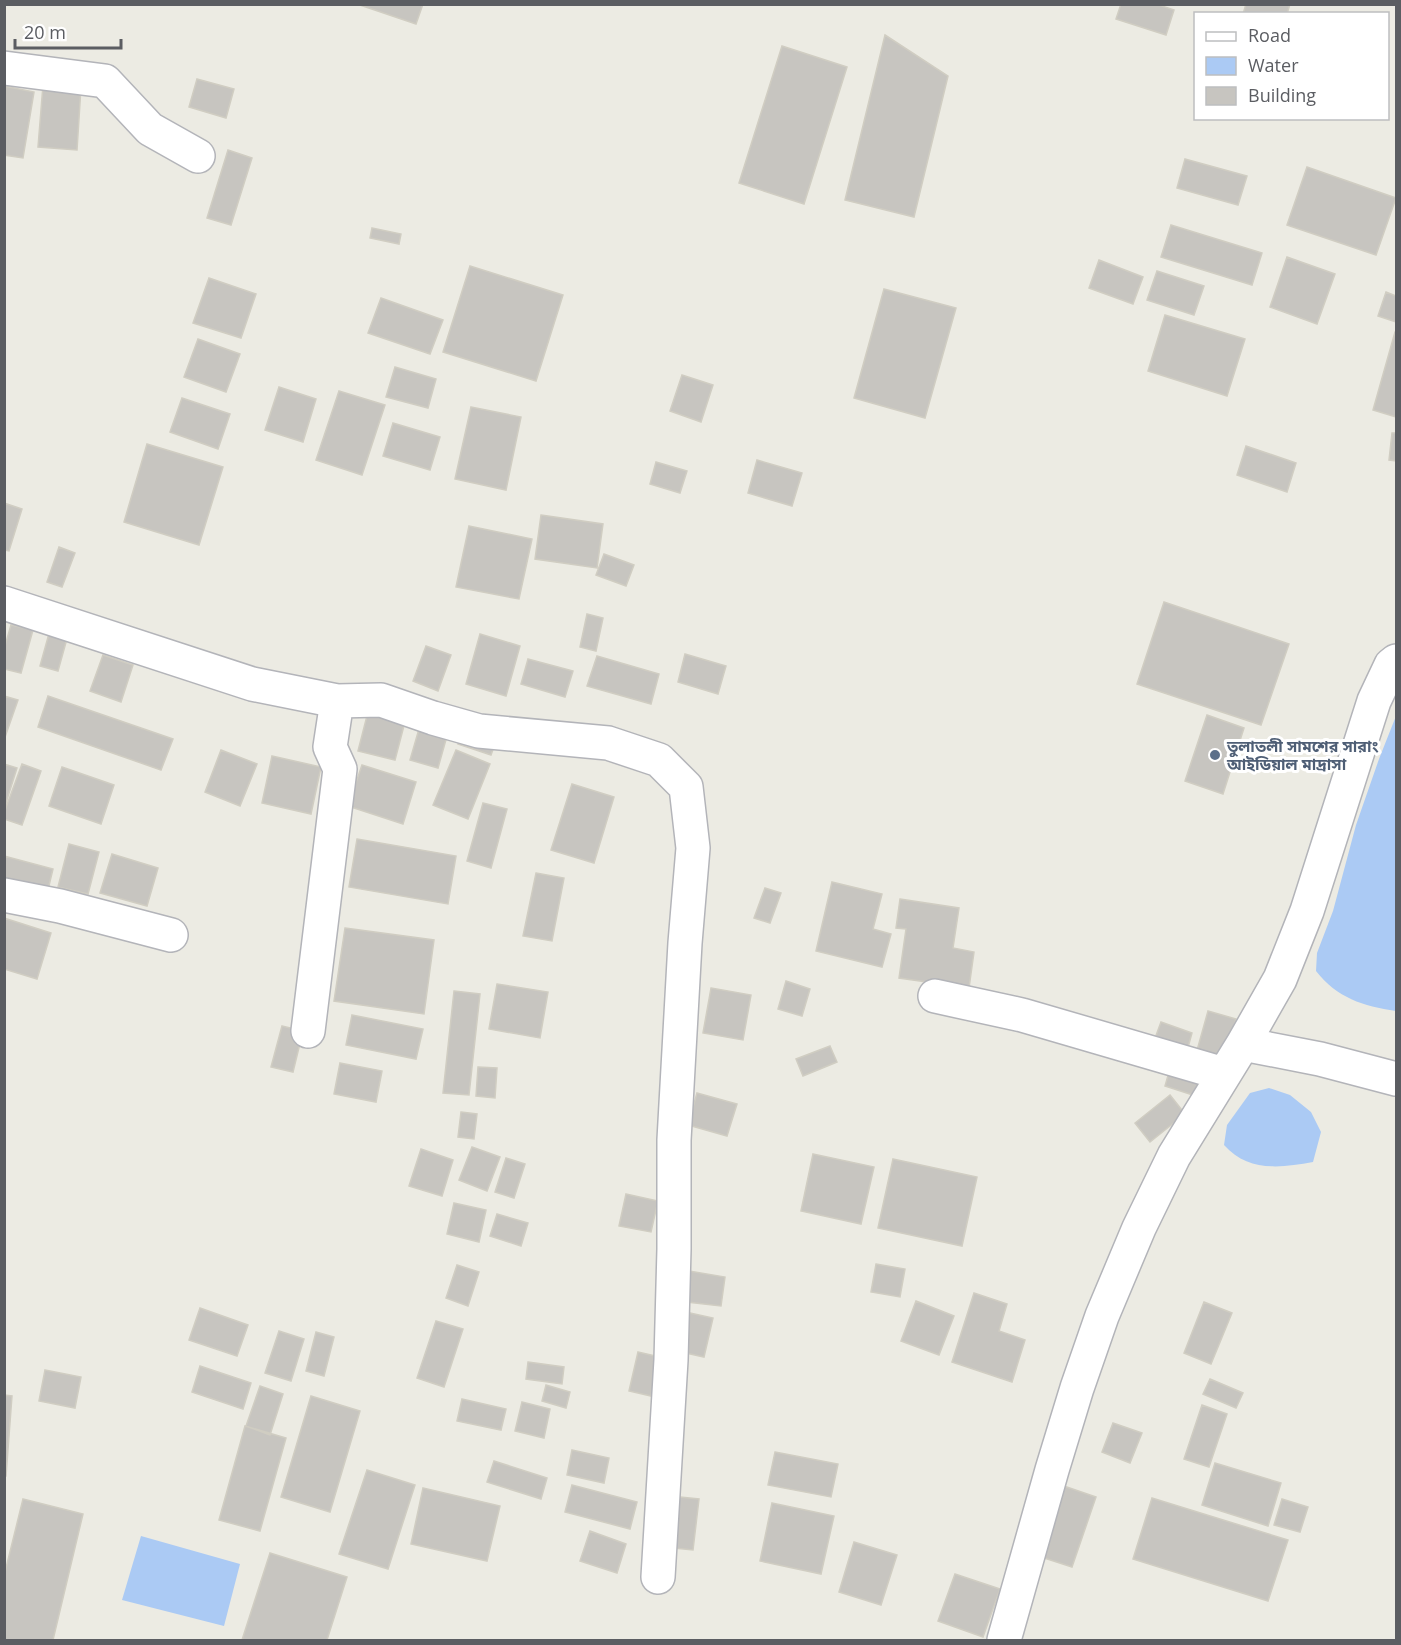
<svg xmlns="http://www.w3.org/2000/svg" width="1401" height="1645" font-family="'Open Sans','Noto Sans Bengali',sans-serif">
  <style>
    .water { fill: #abcaf4 }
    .building { fill: #c7c5c0; stroke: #d0cdc2; stroke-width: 1.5 }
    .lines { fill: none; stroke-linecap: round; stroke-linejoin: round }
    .minor-casing { stroke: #b3b4b9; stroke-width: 36 }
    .minor { stroke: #fff; stroke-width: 33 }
    .service-dot { fill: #5c6f8a; stroke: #fff; stroke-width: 2 }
    .labels { text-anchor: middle; stroke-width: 6; stroke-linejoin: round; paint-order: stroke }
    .service-label { font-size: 16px; font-weight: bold; fill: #4e5e75; stroke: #fff; text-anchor: start }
  </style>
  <rect width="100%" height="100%" fill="#ecebe3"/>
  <!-- water -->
  <path class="water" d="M1396 716V1011C1363 1006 1337 998 1316 971L1317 953 1333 911 1356 825 1379 759Z
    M1269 1088 1290 1095 1311 1112 1321 1132 1313 1162C1280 1168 1248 1172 1224 1145L1227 1125 1250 1093Z
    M141 1536 240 1564 224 1626 122 1600Z"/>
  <!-- building -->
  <path class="building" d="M357 4H423L416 24Z
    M1121 4H1156L1174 10 1166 35 1116 19Z
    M1246 4H1290L1287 14H1243Z
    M885 35 948 76 914 217 845 200Z
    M782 46 847 67 804 204 739 183Z
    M197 79 234 89 226 118 189 107Z
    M43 85 81 87 77 150 38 147Z
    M4 86 34 92 23 158 4 155Z
    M228 150 252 158 231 225 207 218Z
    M1185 159 1247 176 1238 205 1177 188Z
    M1307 167 1396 198 1376 255 1287 225Z
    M1171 225 1262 253 1252 285 1161 257Z
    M372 228 401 234 399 244 370 238Z
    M1287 257 1335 274 1317 324 1270 307Z
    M1099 260 1143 277 1133 304 1089 288Z
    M470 266 563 295 536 381 443 352Z
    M1157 271 1204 286 1194 315 1147 300Z
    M209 278 256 294 241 338 193 323Z
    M884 289 956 308 925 418 854 398Z
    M1386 292 1396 296V322L1378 316Z
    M381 298 443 320 430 354 368 333Z
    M1165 315 1245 339 1227 396 1148 371Z
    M1395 332H1396V417L1373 410Z
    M198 339 240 354 226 392 184 377Z
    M395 367 436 379 428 408 386 397Z
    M682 375 713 385 701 422 670 411Z
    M279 387 316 399 303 442 265 430Z
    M339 391 385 405 362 475 316 460Z
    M182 398 230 414 218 449 170 432Z
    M471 407 521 417 506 490 455 479Z
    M393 423 440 437 430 470 383 456Z
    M1392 433H1396V461L1389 460Z
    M147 444 223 467 199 545 124 522Z
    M1246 446 1296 463 1287 492 1237 475Z
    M757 460 802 473 792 506 748 493Z
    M656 462 687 471 680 493 650 484Z
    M4 503 22 509 9 551 4 550Z
    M541 515 603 524 597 568 535 559Z
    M469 526 532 539 519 599 456 587Z
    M59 547 75 553 62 587 47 582Z
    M604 554 634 565 626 586 596 575Z
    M1164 602 1289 644 1261 725 1137 684Z
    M587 614 603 618 596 651 580 647Z
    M11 625 33 630 21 673 4 669V649Z
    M50 630 68 635 58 671 40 666Z
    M480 634 520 646 506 696 466 684Z
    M426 646 451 655 438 691 413 681Z
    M685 654 726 666 718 694 678 682Z
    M103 655 133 665 121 702 90 691Z
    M597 656 659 674 651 704 587 686Z
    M528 659 573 671 565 697 521 684Z
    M4 696 18 700 4 740Z
    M48 696 173 739 161 770 38 727Z
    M369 708 406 718 395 760 358 751Z
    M1207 715 1244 728 1223 794 1185 781Z
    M419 729 447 736 438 768 410 760Z
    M462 730 496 741 491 755 458 744Z
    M221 750 257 764 240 806 205 792Z
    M456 750 490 764 468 819 433 805Z
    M272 756 321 767 311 814 262 803Z
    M4 764 17 768 5 806H4Z
    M22 764 41 771 22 825 4 819V813Z
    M362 765 416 782 403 824 348 806Z
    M62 767 114 785 101 824 49 806Z
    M572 784 614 797 594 863 551 850Z
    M483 803 507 809 491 868 467 861Z
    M357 839 456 856 448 904 349 887Z
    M69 844 99 852 88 894 58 887Z
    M112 854 158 868 147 906 100 893Z
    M4 856 53 869 46 898 4 887Z
    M536 873 564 878 552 941 523 936Z
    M832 882 882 894 873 929 891 934 882 967 816 951Z
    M765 888 781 893 770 923 754 918Z
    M900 899 959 908 953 948 974 952 969 988 899 978 906 929 896 928Z
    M4 918 51 933 37 979 4 969Z
    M345 928 434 940 424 1014 334 1001Z
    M786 981 810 989 802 1016 778 1009Z
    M497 984 548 992 540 1038 489 1029Z
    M711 988 751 995 743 1040 703 1033Z
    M454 991 480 994 469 1095 443 1093Z
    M1208 1011 1236 1019 1224 1062 1196 1054Z
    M352 1015 423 1029 416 1059 346 1045Z
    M1161 1022 1192 1033 1187 1051 1154 1041Z
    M282 1026 303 1031 293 1072 271 1067Z
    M830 1046 837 1062 803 1076 796 1059Z
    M340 1063 382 1071 376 1102 334 1094Z
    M1171 1065 1205 1075 1199 1097 1165 1086Z
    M478 1067 497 1068 495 1098 476 1096Z
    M697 1093 737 1104 727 1136 688 1125Z
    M1170 1095 1185 1114 1150 1142 1135 1123Z
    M461 1112 477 1114 474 1139 458 1137Z
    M472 1147 500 1157 487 1191 459 1180Z
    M421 1149 453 1160 442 1196 409 1186Z
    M813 1154 874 1167 861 1224 801 1211Z
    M506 1158 525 1164 514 1198 495 1192Z
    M893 1159 977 1177 962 1246 878 1228Z
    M626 1194 658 1201 651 1232 619 1226Z
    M454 1203 486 1210 479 1242 447 1234Z
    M497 1214 528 1223 521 1246 490 1236Z
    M876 1264 905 1269 900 1297 871 1292Z
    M457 1265 479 1272 468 1306 446 1298Z
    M683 1270 725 1277 721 1306 678 1301Z
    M974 1293 1007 1304 999 1331 1025 1340 1012 1382 952 1362Z
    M916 1301 954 1316 939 1355 901 1341Z
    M1204 1302 1232 1313 1211 1364 1184 1353Z
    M200 1308 248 1325 237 1356 189 1340Z
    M690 1313 713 1318 704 1357 681 1352Z
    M436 1321 463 1329 444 1387 417 1378Z
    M279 1331 304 1339 291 1381 265 1373Z
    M316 1332 334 1337 324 1376 306 1371Z
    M638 1352 660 1357 651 1396 629 1391Z
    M528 1362 564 1367 562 1384 526 1379Z
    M200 1366 251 1383 243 1409 192 1392Z
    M45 1370 81 1377 75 1408 39 1401Z
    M1210 1379 1243 1393 1236 1408 1203 1394Z
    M546 1385 570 1392 566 1408 542 1401Z
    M260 1386 283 1394 270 1435 246 1426Z
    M4 1395 12 1396 6 1476H4Z
    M311 1396 360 1411 330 1512 281 1497Z
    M462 1399 506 1409 501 1430 457 1421Z
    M522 1402 550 1409 544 1438 515 1431Z
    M1202 1405 1227 1414 1209 1467 1184 1459Z
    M1113 1423 1142 1433 1130 1463 1102 1452Z
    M245 1426 286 1438 260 1531 219 1520Z
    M572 1450 609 1458 604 1483 567 1475Z
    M775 1452 838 1464 831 1497 768 1485Z
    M494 1461 547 1478 541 1499 487 1482Z
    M1215 1463 1281 1483 1268 1526 1202 1505Z
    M367 1470 415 1485 388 1569 339 1554Z
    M1058 1484 1096 1497 1072 1567 1035 1555Z
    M572 1485 637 1502 630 1529 565 1512Z
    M423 1488 500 1506 487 1561 411 1544Z
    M670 1496 699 1499 693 1550 664 1547Z
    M1152 1498 1288 1540 1268 1601 1133 1559Z
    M23 1499 83 1514 53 1640H4V1576Z
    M1282 1499 1308 1507 1300 1532 1274 1525Z
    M772 1503 834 1516 821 1574 760 1561Z
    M590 1531 626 1544 617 1573 580 1561Z
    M854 1542 897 1555 881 1605 839 1592Z
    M270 1553 347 1577 327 1640H242Z
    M955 1574 1000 1589 983 1637 938 1621Z"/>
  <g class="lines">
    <defs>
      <path id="minor" d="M4 68 105 81 150 129 198 156
        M4 603 252 684 337 701 381 700 433 718 479 731 608 743 659 760 686 787 693 848 685 943 674 1140V1249L671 1360 658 1577
        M4 895 60 906 171 935
        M935 996 1022 1015 1224 1074
        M308 1031 340 769 330 747 337 701
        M1243 1044 1320 1059 1396 1079
        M1004 1640 1052 1470 1077 1388 1102 1316 1139 1228 1174 1156 1243 1044 1280 979 1307 911 1374 701 1391 665 1396 661"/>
    </defs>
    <!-- minor casing -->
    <use href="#minor" class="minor-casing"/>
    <!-- minor -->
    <use href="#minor" class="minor"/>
  </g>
  <!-- markers -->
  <circle class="service-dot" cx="1215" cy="755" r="6"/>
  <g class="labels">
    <!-- service labels -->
    <g class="service-label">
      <text x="1227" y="752">তুলাতলী সামশের সারাং<tspan x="1227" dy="18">আইডিয়াল মাদ্রাসা</tspan></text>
    </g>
  </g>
  <!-- border -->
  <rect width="1401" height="1645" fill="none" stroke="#5b5d62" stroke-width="12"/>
  <!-- legend -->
  <rect x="1194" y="12" width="195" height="108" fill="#ffffff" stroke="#bdbec0" stroke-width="1.5"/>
  <rect x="1206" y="32" width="30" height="9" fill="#ffffff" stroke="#bdbec0" stroke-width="1.5"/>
  <text x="1248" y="42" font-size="18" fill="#5b5d62">Road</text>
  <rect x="1206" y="57" width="30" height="18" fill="#abcaf4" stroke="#bdbec0" stroke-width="1.5"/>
  <text x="1248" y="72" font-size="18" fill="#5b5d62">Water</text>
  <rect x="1206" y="87" width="30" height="18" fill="#c7c5c0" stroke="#bdbec0" stroke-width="1.5"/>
  <text x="1248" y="102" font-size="18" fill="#5b5d62">Building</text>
  <!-- scale -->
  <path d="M15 39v9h106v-9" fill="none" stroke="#5b5d62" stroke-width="3"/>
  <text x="24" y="39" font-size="18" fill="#5b5d62" stroke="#ffffff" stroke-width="4.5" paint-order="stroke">20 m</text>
</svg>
